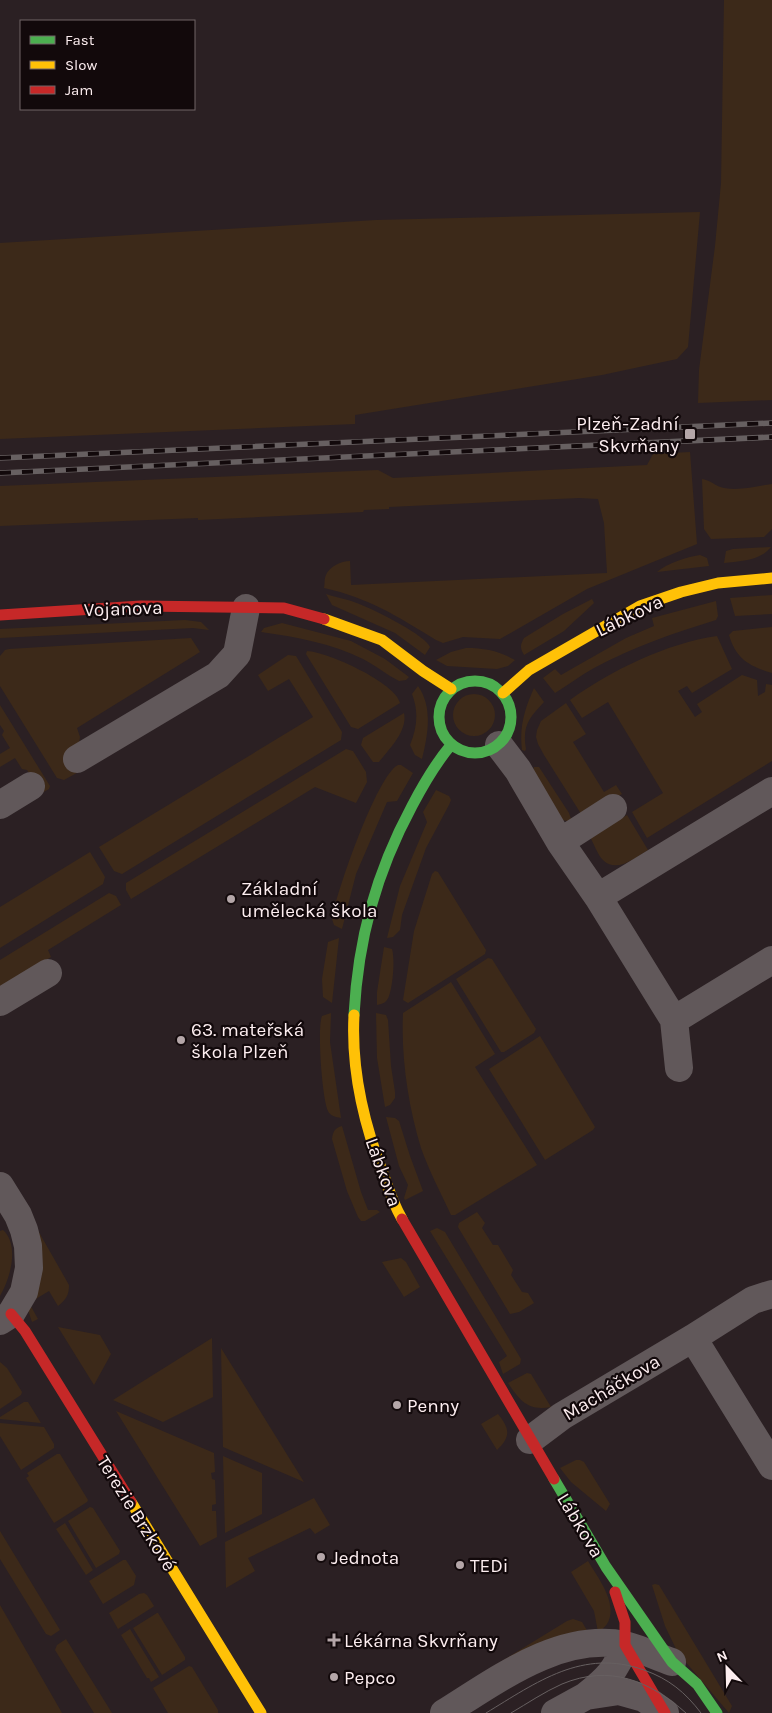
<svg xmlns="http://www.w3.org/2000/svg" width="772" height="1713" font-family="Karla,sans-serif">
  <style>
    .green { fill: #3c2919 }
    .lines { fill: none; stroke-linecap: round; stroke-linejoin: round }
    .street { stroke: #61585a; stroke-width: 28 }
    .fast { stroke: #4caf50; stroke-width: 11 }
    .slow { stroke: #ffc107; stroke-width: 11 }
    .jam { stroke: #c62828; stroke-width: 11 }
    .tram { stroke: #676061; stroke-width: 1 }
    .rail-casing { stroke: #676061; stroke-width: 5.5 }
    .rail { stroke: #12090b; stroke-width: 4; stroke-dasharray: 11; stroke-linecap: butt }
    .poi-dot { fill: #b4a6a8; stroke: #12090b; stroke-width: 2 }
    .labels { text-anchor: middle; stroke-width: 4.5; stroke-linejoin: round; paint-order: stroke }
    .poi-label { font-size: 19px; fill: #fdeef0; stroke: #12090b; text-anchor: start }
    .street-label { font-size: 19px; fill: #fdeef0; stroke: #12090b }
  </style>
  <rect width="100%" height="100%" fill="#2b2023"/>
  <!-- green -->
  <path class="green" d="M724 0H772V400L698 403 699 370 715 246 721 183Z
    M700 212 688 347 677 359 602 375 355 415V424L0 439V243L376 220Z
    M690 452 697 544 587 589 500 639 463 637 443 643 436 640C397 616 369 598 324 588 325 584 324 579 326 575 329 567 341 561 350 561L351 585 607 573 604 523 598 499 579 498 389 507V509L364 510 363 512 198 520V518L0 526V486L378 470 393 478 647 465 653 454Z
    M702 479C711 480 716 487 724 488 740 491 757 486 772 484V529L764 537 711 539 704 529Z
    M771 547C760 561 740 561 724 563L726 551 733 549Z
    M700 555 707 558 709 566 657 572C668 563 686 557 700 555Z
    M326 594C338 598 352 600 364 606 377 611 426 636 430 647L425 655 395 633 332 605Z
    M772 595V614L735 616 730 598Z
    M592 599 594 603 564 631 524 655C520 648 520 645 524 638L563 614Z
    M716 601 718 616 716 620C674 633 633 647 594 668 581 675 568 685 555 693L543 678 555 669 561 675 626 638 654 626 652 618Z
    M185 620 201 622 209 630 193 628 0 638V629Z
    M282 623 351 641 385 659 409 677 406 680 399 681C387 675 375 665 363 659 331 643 296 637 261 632L264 628Z
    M772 627V673C749 666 736 659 729 635L733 631Z
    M717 636 732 669 692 693 687 686 678 691 695 717 702 712 697 704 742 675 757 680 758 696 765 692 766 684 772 685V761L647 838 632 812 663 793 608 702 582 718 570 700C610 671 667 643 717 636Z
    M191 638 200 652 77 728 80 737 79 743 84 769 64 780 57 778 0 686V656L5 650 9 649Z
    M466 648C485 648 499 651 515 660L508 666 497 669 447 666 436 660 451 652Z
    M307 651C328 652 396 683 400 703L358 729 351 727 306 654Z
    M288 655 296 656 342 732 341 740 122 874 114 871 99 847 313 717 289 679 268 691 258 675Z
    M418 686C433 707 428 735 422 759L415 755 410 745C417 728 419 712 412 694Z
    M534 688 544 702C529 718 522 726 526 749L525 751 522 750C519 727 525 708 534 688Z
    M453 715a21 21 0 1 1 42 0a21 21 0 1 1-42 0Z
    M566 703 586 734 573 742 604 792 616 785 622 794 583 817 544 755 538 744 536 737 537 730 541 721Z
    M0 705 50 786 49 789 40 794 38 787 27 770 22 769 15 758 0 767V754L10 748 2 735 4 731 0 725Z
    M404 713C408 731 389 749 379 762H373L361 745 363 738Z
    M346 749 353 751 366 772 367 782 356 803 315 787 131 899 126 890V883Z
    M398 765H401L413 773 397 801 387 802 356 874 342 929 334 925 332 919C336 893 377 775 398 765Z
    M534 767H539L569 813 571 819 568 821 562 820 533 771Z
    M436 790 449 796 451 800 449 805 426 848 402 915 400 930 393 937 387 938 400 886 427 822 423 812Z
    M627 815 648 850C637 857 617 873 604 861 598 856 594 844 590 837Z
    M90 852 105 877 103 884 0 948V907Z
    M435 871 438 872 486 950 485 954 408 1003 403 1000 414 931 432 874Z
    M109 893 116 896 121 905 48 950 51 957 0 988V960Z
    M339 938 332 1003 323 997 322 979 328 942Z
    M384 947 392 949C395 959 393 985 389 996 387 1002 383 1004 377 1005V992Z
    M488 958 492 959 536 1029 534 1033 504 1052H501L456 979Z
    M451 982 495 1054 475 1067 537 1165 455 1215H451C441 1193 429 1171 421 1148 408 1105 401 1058 403 1013Z
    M331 1013 330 1042 341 1118C336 1117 330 1116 328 1111 322 1098 317 1028 322 1016Z
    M376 1013 386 1015 388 1020 391 1066 395 1092V1098L390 1105 385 1107 377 1058Z
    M540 1036 595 1127 593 1130 545 1160 489 1069Z
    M386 1117 395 1118 399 1121 410 1156 423 1191 405 1200 404 1198 408 1185 399 1166Z
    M342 1126 361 1192 368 1210H377L380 1212 365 1221H361L358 1217 347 1191 332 1139C333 1131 335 1128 342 1126Z
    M477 1212 485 1223 482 1228 493 1245H498L513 1270 511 1275 522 1292 528 1293 534 1303 519 1312 510 1314 458 1227 459 1223Z
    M36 1227 69 1285C69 1295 66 1300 58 1306L49 1291 29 1303 38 1319 32 1322 27 1307Z
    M437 1228 445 1232 521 1359 520 1364 503 1374 499 1362 507 1356 430 1231Z
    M3 1230C20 1245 10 1279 0 1296V1231Z
    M401 1258 406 1262 420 1287 404 1297 382 1262Z
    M58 1327 100 1335 111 1354 94 1385Z
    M212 1338 213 1397 163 1422 113 1400Z
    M221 1348 304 1482 223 1447Z
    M0 1362 7 1368 22 1392 21 1395 0 1409Z
    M527 1373 531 1374 551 1407C528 1411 520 1401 508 1383Z
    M24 1402H28L41 1423 0 1419V1417Z
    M116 1411 214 1453 215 1472 211 1473 212 1479 215 1480 216 1504 212 1505V1511H216L217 1537 200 1546Z
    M498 1414C510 1429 511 1436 497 1450L481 1424Z
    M0 1423 44 1427 54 1444V1448L21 1470 0 1436Z
    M57 1454H60L88 1500 87 1502 54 1523 26 1478 29 1476 27 1473Z
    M223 1456 262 1473V1514L225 1533Z
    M576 1460H580L584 1462 610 1504 606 1511 571 1482 560 1468Z
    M314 1498 330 1525 315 1534 310 1528 248 1558 255 1571 226 1588 225 1542Z
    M90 1507 93 1508 120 1551 119 1554 96 1568 68 1521Z
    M65 1523 93 1570 86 1575 56 1529Z
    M0 1531 60 1630 51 1636 46 1634 0 1559Z
    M123 1560H126L136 1576 134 1585 103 1604 89 1581Z
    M588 1561C598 1578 619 1604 607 1624 605 1627 601 1630 598 1632L594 1611 571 1572Z
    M655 1584 659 1585 732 1706 729 1713 678 1653 665 1626 652 1585Z
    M144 1593 147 1595 154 1606 153 1607 118 1629 109 1613 139 1594Z
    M0 1605 62 1713H0Z
    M157 1613H158L185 1657V1660L162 1675 133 1628Z
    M573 1619 582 1622 588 1632 484 1672 567 1621Z
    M130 1629 159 1677 151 1682 149 1678H147L121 1635Z
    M66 1639 112 1713H94L55 1650 57 1645Z
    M189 1666 192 1667 218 1710V1713H168L153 1688Z"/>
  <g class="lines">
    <!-- street -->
    <path class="street" d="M499 745 518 770 560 842 598 897 674 1020 772 960
      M77 759 218 675 237 654 246 608
      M0 805 31 786
      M560 842 613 808
      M598 897 772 791
      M0 1002 48 973
      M674 1020 679 1068
      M0 1186 18 1215 24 1230 28 1246 29 1268 24 1292 11 1314 0 1321
      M693 1338 772 1466
      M530 1440 562 1416 693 1338 753 1300 772 1294
      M586 1696C607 1679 616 1671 625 1645
      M444 1713C497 1680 560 1632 625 1645 641 1649 657 1657 672 1662
      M555 1713 586 1696 619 1691 644 1698 665 1713"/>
    <!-- fast -->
    <path class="fast" d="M439 717a36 36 0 1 1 72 0a36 36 0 1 1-72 0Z
      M354 1015C358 939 376 873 412 806 423 785 435 764 451 745
      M554 1479 606 1567 672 1662 697 1684 717 1713"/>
    <!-- slow -->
    <path class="slow" d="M324 619 382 640 423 671 451 689
      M503 693 529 670 640 606 681 592 718 583 772 578
      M354 1015C351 1071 364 1125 384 1176 389 1191 394 1205 402 1219
      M131 1502 261 1713"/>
    <!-- jam -->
    <path class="jam" d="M0 615 141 606 284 608 324 619
      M402 1219 554 1479
      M11 1314 25 1331 131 1502
      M615 1592 625 1622V1645L665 1713"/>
    <!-- tram -->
    <path class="tram" d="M486 1713C537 1682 583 1648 644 1670 669 1679 685 1692 701 1713
      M511 1713C528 1703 544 1692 562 1684 610 1664 650 1681 686 1713"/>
    <defs>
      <path id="rail" d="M0 458 772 423
        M0 473 772 437"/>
    </defs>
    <!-- rail casing -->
    <use href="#rail" class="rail-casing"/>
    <!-- rail -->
    <use href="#rail" class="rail"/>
  </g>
  <!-- markers -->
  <g class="poi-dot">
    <rect x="684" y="428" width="12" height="12" rx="2.5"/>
    <circle cx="231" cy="899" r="5"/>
    <circle cx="181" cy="1040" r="5"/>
    <circle cx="397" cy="1405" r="5"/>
    <circle cx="321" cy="1557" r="5"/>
    <circle cx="460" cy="1565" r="5"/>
    <path d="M331.5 1632.5h5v5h5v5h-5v5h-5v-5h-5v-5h5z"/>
    <circle cx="334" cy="1677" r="5"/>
  </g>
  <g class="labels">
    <!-- poi labels -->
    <g class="poi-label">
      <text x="679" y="430" text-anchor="end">Plzeň-Zadní<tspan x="679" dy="22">Skvrňany</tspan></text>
      <text x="241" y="895">Základní<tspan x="241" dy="22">umělecká škola</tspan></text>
      <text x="191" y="1036">63. mateřská<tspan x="191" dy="22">škola Plzeň</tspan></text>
      <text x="407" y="1412">Penny</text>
      <text x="331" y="1564">Jednota</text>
      <text x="470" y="1572">TEDi</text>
      <text x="344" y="1647">Lékárna Skvrňany</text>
      <text x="344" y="1684">Pepco</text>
    </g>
    <!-- street labels -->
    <g class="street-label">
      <text transform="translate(123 608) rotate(-2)" y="7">Vojanova</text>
      <text transform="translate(629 615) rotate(-26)" y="7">Lábkova</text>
      <text transform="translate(384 1172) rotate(70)" y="7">Lábkova</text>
      <text transform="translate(611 1387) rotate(-31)" y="7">Macháčkova</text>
      <text transform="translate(137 1513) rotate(58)" y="7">Terezie Brzkové</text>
      <text transform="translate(581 1525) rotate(59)" y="7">Lábkova</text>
    </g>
  </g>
  <!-- legend -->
  <rect x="20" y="20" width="175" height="90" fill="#12090b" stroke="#706567"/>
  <rect x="30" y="36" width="25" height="8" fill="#4caf50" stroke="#706567"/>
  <text x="65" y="45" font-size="15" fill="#fdeef0">Fast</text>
  <rect x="30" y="61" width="25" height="8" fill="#ffc107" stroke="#706567"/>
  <text x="65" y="70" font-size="15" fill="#fdeef0">Slow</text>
  <rect x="30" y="86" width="25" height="8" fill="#c62828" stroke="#706567"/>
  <text x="65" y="95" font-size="15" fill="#fdeef0">Jam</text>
  <!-- north arrow -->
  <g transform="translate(727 1668) rotate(337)" stroke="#12090b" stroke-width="4" paint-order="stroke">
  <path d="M0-4L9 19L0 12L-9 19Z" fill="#fdeef0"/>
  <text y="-8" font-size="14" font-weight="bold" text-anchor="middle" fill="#fdeef0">N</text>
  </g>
</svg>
